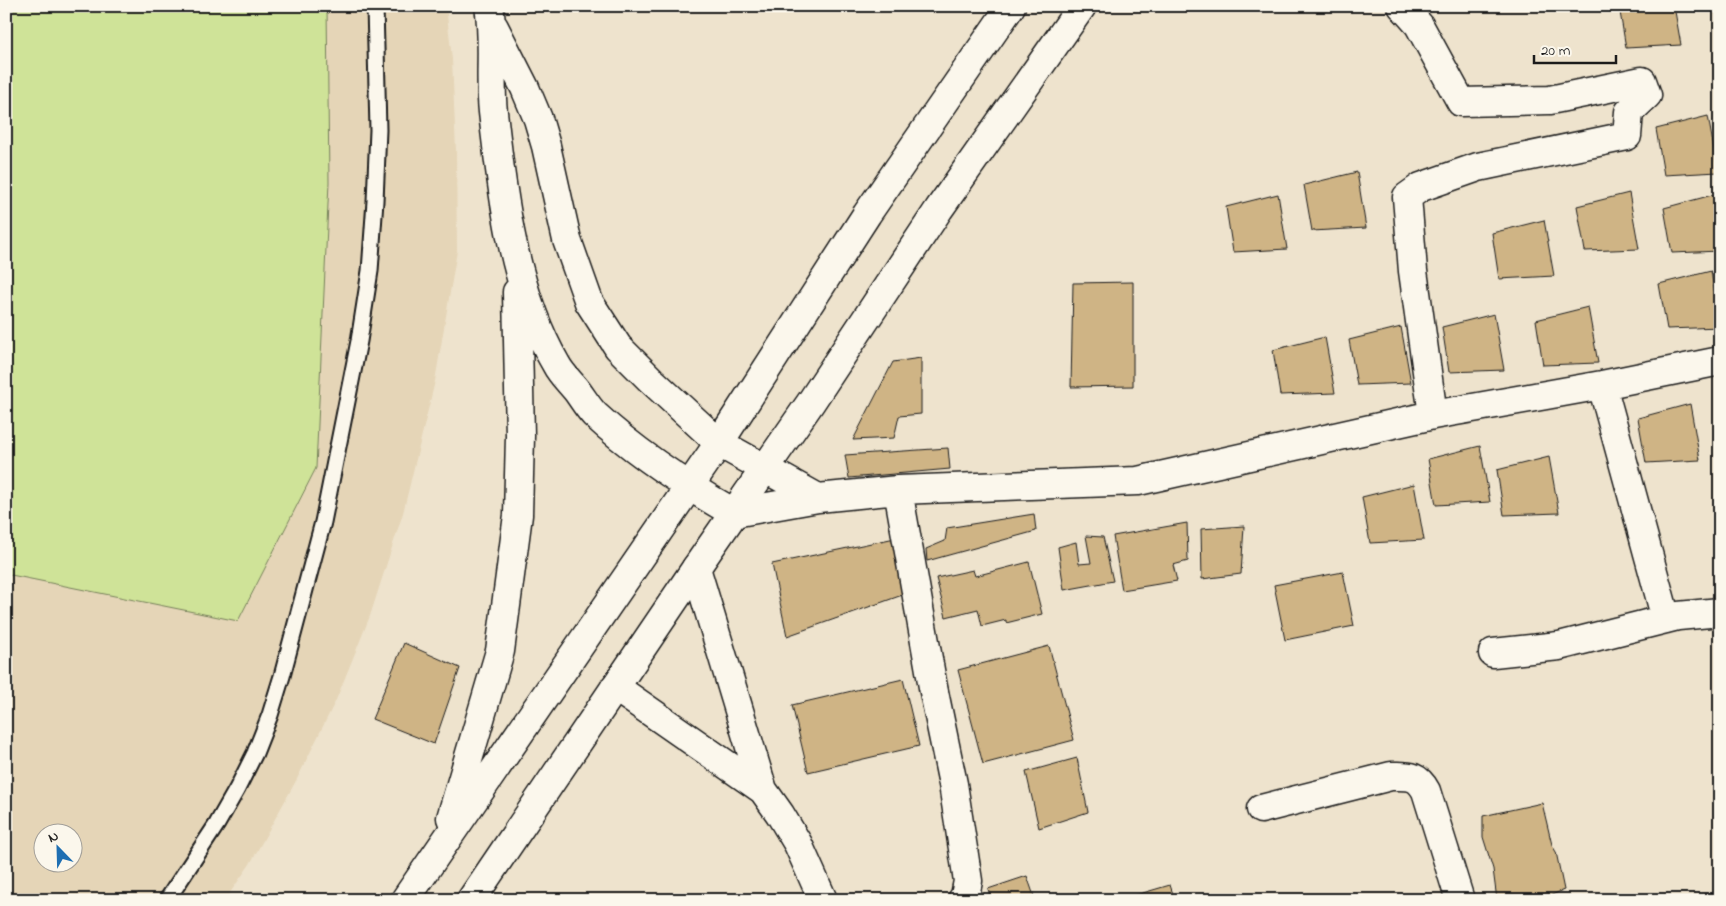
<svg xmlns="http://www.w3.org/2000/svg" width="1726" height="906" font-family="'Indie Flower',sans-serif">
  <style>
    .built { fill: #e5d5b7; fill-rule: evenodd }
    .green { fill: #cfe398; stroke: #76805a }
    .building { fill: #cfb485; stroke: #1c1c1c }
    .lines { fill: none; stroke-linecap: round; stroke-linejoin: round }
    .service-casing { stroke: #1c1c1c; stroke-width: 19 }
    .minor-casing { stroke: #1c1c1c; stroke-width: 31 }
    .secondary-casing { stroke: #1c1c1c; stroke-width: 31 }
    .service { stroke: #fbf7ec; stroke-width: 15 }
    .minor { stroke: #fbf7ec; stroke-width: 28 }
    .secondary { stroke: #fbf7ec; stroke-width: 28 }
  </style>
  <rect width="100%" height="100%" fill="#eee3cd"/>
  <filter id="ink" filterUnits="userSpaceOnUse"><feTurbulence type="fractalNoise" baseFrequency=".02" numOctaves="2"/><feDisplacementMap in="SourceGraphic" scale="10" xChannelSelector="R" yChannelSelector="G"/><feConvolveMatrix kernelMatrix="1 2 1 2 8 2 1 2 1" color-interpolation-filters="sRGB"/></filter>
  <g filter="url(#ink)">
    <!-- built -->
    <path class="built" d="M6 6H446L452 59 456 151 457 251 435 381 403 513 370 616 336 700 297 779 250 864 225 900H6ZM42 834H72V864H42Z"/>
    <!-- green -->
    <path class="green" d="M6 6H327L329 182 316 468 238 621 6 574Z"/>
    <!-- building -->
    <path class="building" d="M1619 6H1674L1681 45 1626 48Z
      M1708 116 1718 172 1664 175 1656 129Z
      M1357 172 1366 228 1312 231 1304 185Z
      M1629 193 1639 249 1585 251 1577 206Z
      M1278 194 1287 249 1233 252 1226 207Z
      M1716 194 1720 215V251L1672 253 1664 208Z
      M1544 220 1554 276 1499 279 1492 233Z
      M1711 271 1720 327 1667 329 1659 284Z
      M1133 282V386L1071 387 1073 283Z
      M1588 307 1598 363 1543 365 1536 320Z
      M1494 314 1504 370 1449 372 1442 327Z
      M1401 327 1411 383 1357 385 1349 340Z
      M1325 337 1335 393 1280 395 1273 350Z
      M921 358V414L899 416 894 438 853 440 893 362Z
      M1690 404 1700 460 1646 463 1638 418Z
      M1480 446 1490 502 1436 505 1428 459Z
      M948 448 950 469 849 478 845 455Z
      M1549 457 1559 513 1504 515 1497 470Z
      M1414 484 1424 540 1370 543 1362 497Z
      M1034 514 1036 531 927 561 926 549 945 541 947 528Z
      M1187 523 1188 561 1173 565 1177 581 1122 590 1113 536Z
      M1244 526 1241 574 1202 579 1201 529Z
      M1086 536 1103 537 1113 581 1064 590 1058 547 1076 542 1079 564 1091 563Z
      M895 538 908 593 787 636 772 564Z
      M1029 562 1042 614 1006 623V620L982 626 978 609 946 617 936 578 973 570 975 576Z
      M1343 572 1354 626 1285 640 1274 585Z
      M404 643 460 668 434 744 372 719Z
      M1049 646 1074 740 983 764 958 670Z
      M903 679 919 746 808 772 792 705Z
      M1077 758 1088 812 1039 828 1026 772Z
      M1542 803 1552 845 1556 852 1564 890 1539 900H1497L1493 869 1483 837V816Z
      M1027 876 1035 899 991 900 988 889Z
      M1170 885 1175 900H1119Z"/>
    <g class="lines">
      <defs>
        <path id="service" d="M167 900 217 824 237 789 255 753 270 715 282 676 323 522 359 341 370 271 375 201 378 130 375 6"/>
        <path id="minor" d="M1402 6 1419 25 1461 102 1550 100 1642 81 1647 95 1629 112 1627 136 1478 167 1421 187 1407 197 1413 271 1433 415
          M1602 385 1666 619
          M766 469 818 498
          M898 490 933 687 953 784 968 881 965 896 962 900
          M734 513 818 498 898 490 1138 481 1433 415 1602 385 1720 361
          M696 568 763 790 780 814 798 844 823 900
          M1493 653 1559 646 1678 616 1720 612
          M615 687 763 790
          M1261 809 1391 776C1408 776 1417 774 1426 791L1460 900"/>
        <path id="secondary" d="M489 6C495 41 489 77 493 112 502 194 514 292 556 364 561 374 570 382 577 391 583 399 588 408 595 415 637 454 685 485 734 513
          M494 27 525 88 538 119 546 146 567 240 589 302 618 347 651 380 719 443 766 469
          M451 818 500 651 518 515 520 436 517 292
          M405 900 719 443 867 214 1011 6
          M471 900 696 568 811 402 939 209 1082 6"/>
      </defs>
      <!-- service casing -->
      <use href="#service" class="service-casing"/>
      <!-- minor casing -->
      <use href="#minor" class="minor-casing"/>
      <!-- secondary casing -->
      <use href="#secondary" class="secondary-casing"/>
      <!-- service -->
      <use href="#service" class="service"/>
      <!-- minor -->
      <use href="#minor" class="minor"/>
      <!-- secondary -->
      <use href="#secondary" class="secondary"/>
    </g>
  </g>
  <!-- margin -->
  <rect width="1726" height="906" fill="none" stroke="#fbf7ec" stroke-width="25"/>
  <rect x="12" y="12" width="1701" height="881" fill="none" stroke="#1c1c1c" stroke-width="2" filter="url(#ink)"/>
  <!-- north arrow -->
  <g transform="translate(58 848) rotate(337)"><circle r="24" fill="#fbf7ec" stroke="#a29f99"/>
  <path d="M0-4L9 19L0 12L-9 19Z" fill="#1f6fb2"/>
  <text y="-8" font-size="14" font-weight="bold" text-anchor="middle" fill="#1c1c1c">N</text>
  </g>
  <!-- scale -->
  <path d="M1534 55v8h82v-8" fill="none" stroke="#1c1c1c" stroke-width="2.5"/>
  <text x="1541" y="55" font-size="15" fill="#1c1c1c" stroke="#fbf7ec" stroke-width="4" paint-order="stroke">20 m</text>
</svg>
